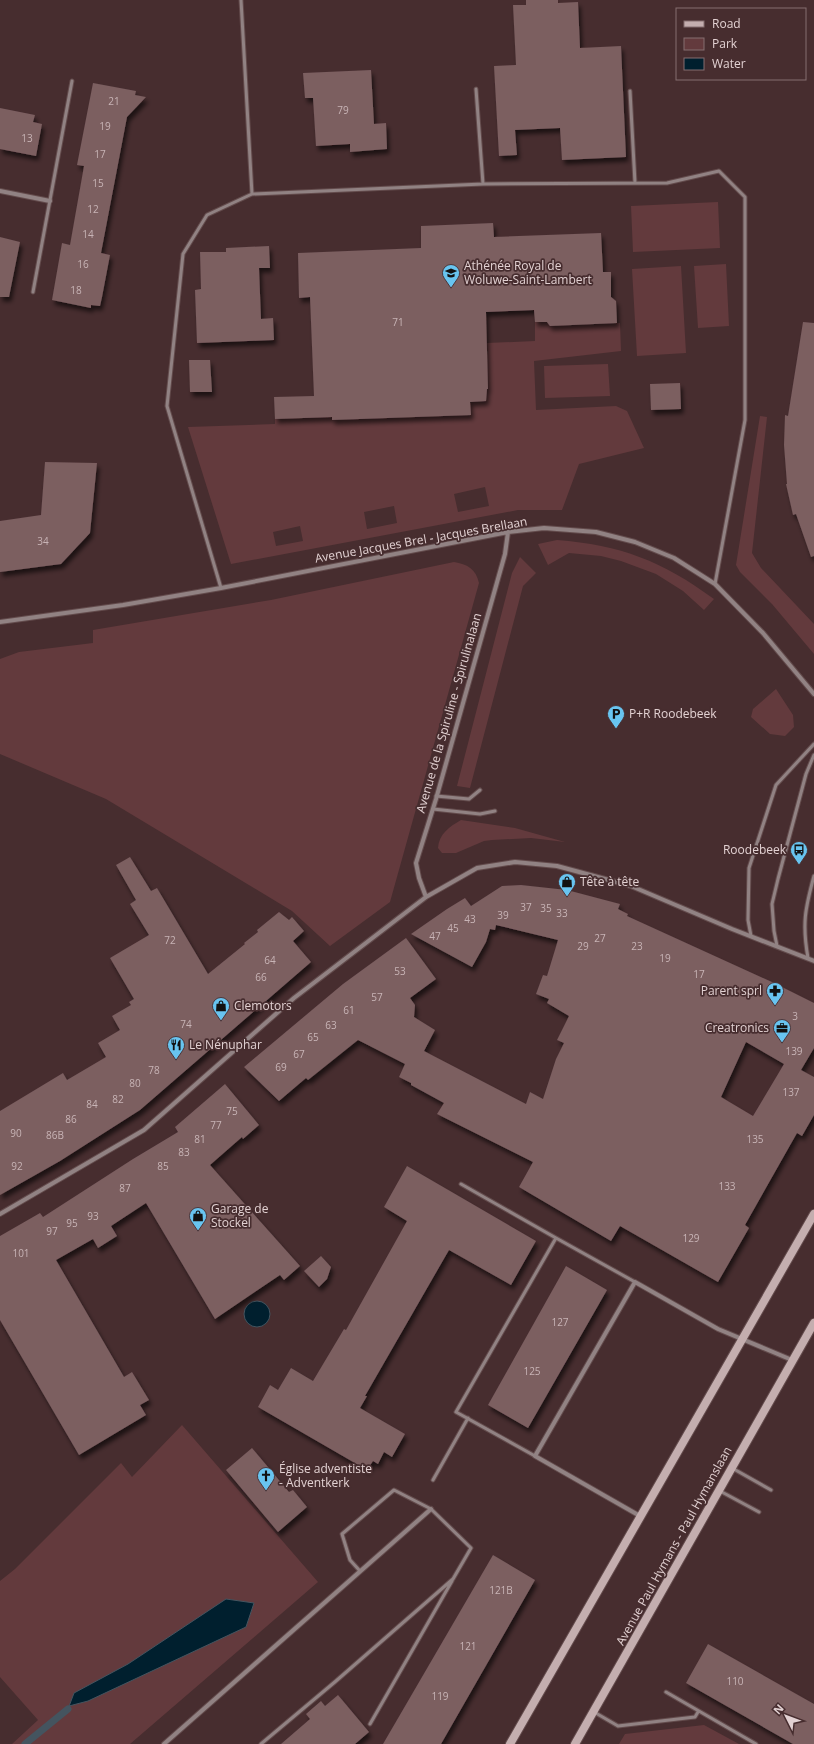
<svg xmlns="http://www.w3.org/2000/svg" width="814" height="1744" font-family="'Open Sans',sans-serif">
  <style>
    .green { fill: #633a3d; fill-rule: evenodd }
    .water { fill: #001f2e; stroke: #44545f }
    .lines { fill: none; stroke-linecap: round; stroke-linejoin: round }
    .stream { stroke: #44545f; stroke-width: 7 }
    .building { fill: #7b5e60; fill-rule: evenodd; filter: url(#shadow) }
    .service-casing { stroke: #634b4c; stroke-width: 5 }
    .minor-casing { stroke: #634b4c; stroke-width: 6 }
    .secondary-casing { stroke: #634b4c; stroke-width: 10 }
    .service { stroke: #918283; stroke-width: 3 }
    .minor { stroke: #918283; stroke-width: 4 }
    .secondary { stroke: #c4aeaf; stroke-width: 8 }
    .labels { text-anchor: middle; stroke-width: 3.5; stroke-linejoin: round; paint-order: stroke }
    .number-label { font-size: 10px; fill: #c8b4b6 }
    .poi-label { font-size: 12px; fill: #e2d1d2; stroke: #472d2f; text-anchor: start }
    .street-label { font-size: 12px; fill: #e2d1d2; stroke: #472d2f }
  </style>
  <defs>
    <filter id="shadow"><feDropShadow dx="2.5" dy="4.5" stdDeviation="2" flood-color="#0009"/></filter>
  </defs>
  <rect width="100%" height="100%" fill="#472d2f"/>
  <!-- green -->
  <path class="green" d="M718 202 720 248 633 252 631 206Z
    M726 264 729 326 698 328 694 266Z
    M681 266 686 353 637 356 632 269Z
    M535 322H547L551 326 620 323 621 351 534 361 536 410 616 406 627 411 644 448 579 464 562 510H518L231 564 188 427 275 424V419L309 417 331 407 332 420 470 415V402L486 401 487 389H488L487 343 535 341ZM485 487 489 506 458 512 454 494ZM394 506 397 523 367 529 364 512ZM300 526 303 541 276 546 273 532Z
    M608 364 610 396 545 398 544 366Z
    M760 416 767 417 752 553 761 568 814 624V654L772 604 740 572 736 565Z
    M557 540C621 545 662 561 714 599L704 610 683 591 656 574 621 561 601 556 569 553 548 565 538 544Z
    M520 557 536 573 523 586 470 788 457 786 512 573Z
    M454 562C467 564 476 569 479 583L390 902 330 946 292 911 106 799 0 754V659L19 652 93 643V630L271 600Z
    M776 689 793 715 794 727 785 736 770 734 751 717 753 709Z
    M461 820 515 828 565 842 531 838 492 840 484 841 456 853H442L438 848C439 834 449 827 461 820Z
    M182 1425 318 1582 130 1744H12L38 1720 0 1677V1581L15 1569 121 1463 132 1477Z
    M704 1725 739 1744H619L625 1734Z"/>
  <!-- water -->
  <path class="water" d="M244 1314a13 13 0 1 1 26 0a13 13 0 1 1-26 0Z
    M226 1599 254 1603 246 1627 88 1701 69 1706 68 1709 74 1693 128 1664Z"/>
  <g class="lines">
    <!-- stream -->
    <path class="stream" d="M25 1744 68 1709"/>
  </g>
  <!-- building -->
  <path class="building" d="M526 0H558V3L578 2 580 48 621 46 626 157 562 160 560 128 515 130 517 155 499 156 494 66 516 65 513 5H526Z
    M371 70 374 124 386 123 387 149 350 152V144L316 146 313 98H305L303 73Z
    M93 83 136 91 135 95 146 97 127 117 101 253 110 255 102 297 100 306 91 305V308L52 300 62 243 70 245 84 166 77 165Z
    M0 108 35 115 33 122 42 124 36 156 0 149Z
    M493 223 494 237 601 233 603 272H611V297L616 301 617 323 550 326 547 322H535L534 310 486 312 488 389H487L486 401 470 402 471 415 332 420V417L275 419 274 397 314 396 310 297 299 298 298 253 421 248V226Z
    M0 237 20 242 9 297H0Z
    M269 246 270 268H259L261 319 273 318 274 340 197 343 195 290 201 289 200 252H226V248Z
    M803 322 814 323V556L811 557 796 514 793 515 786 484H787L784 445 785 415 788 416Z
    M189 360H210L212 392H190Z
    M680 383 681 409 651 410 650 384Z
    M45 462 97 463 90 533 61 564 0 572V521L41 515Z
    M130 857 151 891 157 888 208 974 245 944 244 943 258 932 257 930 279 912 289 920 292 917 304 931 293 941 311 962 140 1110 60 1161 0 1195V1111L63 1073 67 1080 106 1057 98 1043 120 1030 112 1016 131 1005 129 1002 134 999 110 958 149 935 130 904 136 900 116 865Z
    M521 885 567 890 620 904 618 909 628 914 627 916 772 982 814 1003V1048L801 1070 814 1077V1115L802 1136 797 1133 745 1225 749 1228 718 1282 620 1226 611 1241 519 1187 533 1162 437 1114 444 1103 411 1085V1083L399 1077 405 1064 358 1040 308 1080 306 1078 279 1101 244 1067 343 984 406 938 436 979 410 998 415 1005 414 1017 435 1030 424 1051 526 1104 530 1092 543 1099 556 1059 564 1043 557 1040 569 1016 547 1003 549 999 536 994 543 975 547 976 558 940 496 925 495 930 490 929 486 942 472 967 411 934 447 909 465 898 471 906 502 886ZM746 1042 784 1064 753 1116 721 1097Z
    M225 1084 259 1125 243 1139 242 1137 210 1165 300 1266 284 1280 280 1275 215 1319 146 1203 111 1226 117 1236 98 1248 93 1239 56 1260 124 1377 132 1372 149 1400 140 1405 146 1415 79 1455 0 1320V1236L40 1213 43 1217 133 1159 178 1132 175 1127Z
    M407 1166 536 1241 511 1285 449 1250 365 1396H367L360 1408 405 1434 392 1457 384 1452 378 1464 373 1461 367 1470 258 1407 270 1385 278 1390 291 1368 313 1381 344 1329 346 1330 407 1221 384 1207Z
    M321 1256 331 1267 327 1279 319 1287 304 1271Z
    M566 1266 607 1290 528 1428 488 1405Z
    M252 1448 289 1492 293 1490 307 1507 278 1532 226 1470Z
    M493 1555 535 1580 441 1744H383Z
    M708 1644 814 1704V1744H793L686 1683Z
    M338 1695 369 1732 355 1744H281L310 1719 306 1714 321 1701 325 1706Z"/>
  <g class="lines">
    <defs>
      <path id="service" d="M241 0 252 194
        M476 89 483 184
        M630 91 635 183
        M33 292 72 81
        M221 588 167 406 183 254 207 215 252 194 483 184 667 183 719 171 745 197V420L715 584
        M436 796 469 799 480 790
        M433 809 480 814 495 811
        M751 936 748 920 749 868 776 785 814 744
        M777 946 774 931 772 904 778 879 806 774 814 755
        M808 958C802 924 805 909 814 876
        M461 1184 556 1238
        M535 1456 456 1412 556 1238 635 1282
        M732 1468 771 1490
        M433 1480 468 1418
        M720 1491 759 1512
        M666 1692 756 1744
        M594 1712 618 1726 695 1717 698 1712
        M370 1724 452 1581
        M261 1744 336 1681 453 1579 471 1548 431 1509 394 1490 342 1534 350 1560 360 1571"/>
      <path id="minor" d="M0 191 50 201
        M0 622 123 605 221 588 508 532 544 528 596 532 635 542 674 558 715 584 763 633 814 694
        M426 897 419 878 416 863 436 799 505 554 508 532
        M0 1214 144 1130 294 998 426 897 477 868 515 862 557 866 631 886 732 929 814 961
        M640 1516 535 1456 635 1282 718 1329 792 1360
        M164 1744 431 1509"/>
      <path id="secondary" d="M510 1744 814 1214
        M575 1744 814 1323"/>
    </defs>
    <!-- service casing -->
    <use href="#service" class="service-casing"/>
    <!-- minor casing -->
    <use href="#minor" class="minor-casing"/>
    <!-- secondary casing -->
    <use href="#secondary" class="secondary-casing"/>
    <!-- service -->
    <use href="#service" class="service"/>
    <!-- minor -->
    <use href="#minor" class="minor"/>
    <!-- secondary -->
    <use href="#secondary" class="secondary"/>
  </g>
  <!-- icons -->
  <defs>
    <symbol id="school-pin" viewBox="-11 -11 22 30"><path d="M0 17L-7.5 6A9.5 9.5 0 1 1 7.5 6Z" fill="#68c4f0" stroke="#472d2f"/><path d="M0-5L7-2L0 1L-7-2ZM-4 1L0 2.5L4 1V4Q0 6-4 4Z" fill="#111"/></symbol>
    <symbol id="parking-pin" viewBox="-11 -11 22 30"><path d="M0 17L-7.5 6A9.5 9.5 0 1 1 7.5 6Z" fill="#68c4f0" stroke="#472d2f"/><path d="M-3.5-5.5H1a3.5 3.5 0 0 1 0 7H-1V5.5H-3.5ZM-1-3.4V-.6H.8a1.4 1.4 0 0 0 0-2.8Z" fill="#111"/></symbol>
    <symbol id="bus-pin" viewBox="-11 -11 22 30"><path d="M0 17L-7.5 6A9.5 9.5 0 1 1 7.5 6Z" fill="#68c4f0" stroke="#472d2f"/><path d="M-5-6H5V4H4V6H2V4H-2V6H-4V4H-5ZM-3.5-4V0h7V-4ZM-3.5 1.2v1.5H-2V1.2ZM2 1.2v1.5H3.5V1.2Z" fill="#111"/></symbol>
    <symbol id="shop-pin" viewBox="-11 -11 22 30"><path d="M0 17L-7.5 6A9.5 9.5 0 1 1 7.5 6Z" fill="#68c4f0" stroke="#472d2f"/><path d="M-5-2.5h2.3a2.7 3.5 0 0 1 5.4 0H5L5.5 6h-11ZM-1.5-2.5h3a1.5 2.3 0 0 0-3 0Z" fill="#111"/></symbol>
    <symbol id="pharmacy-pin" viewBox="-11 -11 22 30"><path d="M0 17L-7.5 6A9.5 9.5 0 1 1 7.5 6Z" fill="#68c4f0" stroke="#472d2f"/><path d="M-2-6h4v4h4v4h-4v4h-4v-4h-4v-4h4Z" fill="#111"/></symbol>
    <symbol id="office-pin" viewBox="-11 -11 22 30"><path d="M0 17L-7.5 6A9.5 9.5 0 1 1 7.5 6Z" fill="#68c4f0" stroke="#472d2f"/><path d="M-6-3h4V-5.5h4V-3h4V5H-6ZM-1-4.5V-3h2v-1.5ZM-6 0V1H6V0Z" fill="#111"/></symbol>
    <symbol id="restaurant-pin" viewBox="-11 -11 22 30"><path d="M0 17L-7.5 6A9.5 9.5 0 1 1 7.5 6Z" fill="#68c4f0" stroke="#472d2f"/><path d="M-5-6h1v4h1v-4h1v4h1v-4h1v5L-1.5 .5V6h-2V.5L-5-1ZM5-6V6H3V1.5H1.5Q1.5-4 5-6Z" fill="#111"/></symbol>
    <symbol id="church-pin" viewBox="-11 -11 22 30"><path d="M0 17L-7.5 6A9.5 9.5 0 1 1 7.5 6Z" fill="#68c4f0" stroke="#472d2f"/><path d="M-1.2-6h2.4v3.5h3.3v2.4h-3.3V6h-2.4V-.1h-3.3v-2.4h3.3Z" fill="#111"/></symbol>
  </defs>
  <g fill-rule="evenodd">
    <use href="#school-pin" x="441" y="263" width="20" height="27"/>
    <use href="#parking-pin" x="606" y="704" width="20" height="27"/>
    <use href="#bus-pin" x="789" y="840" width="20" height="27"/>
    <use href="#shop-pin" x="557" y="872" width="20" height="27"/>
    <use href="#pharmacy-pin" x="765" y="981" width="20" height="27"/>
    <use href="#shop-pin" x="211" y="996" width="20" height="27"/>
    <use href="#office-pin" x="772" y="1018" width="20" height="27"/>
    <use href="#restaurant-pin" x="166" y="1035" width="20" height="27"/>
    <use href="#shop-pin" x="188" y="1206" width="20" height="27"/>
    <use href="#church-pin" x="256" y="1466" width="20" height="27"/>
  </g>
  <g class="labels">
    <!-- number labels -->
    <g class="number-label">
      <text x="114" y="105">21</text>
      <text x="343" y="114">79</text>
      <text x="105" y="130">19</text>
      <text x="27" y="142">13</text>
      <text x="100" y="158">17</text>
      <text x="98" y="187">15</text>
      <text x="93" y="213">12</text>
      <text x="88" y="238">14</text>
      <text x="83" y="268">16</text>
      <text x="76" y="294">18</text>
      <text x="398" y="326">71</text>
      <text x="43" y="545">34</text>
      <text x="526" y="911">37</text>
      <text x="546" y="912">35</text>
      <text x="562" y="917">33</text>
      <text x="503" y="919">39</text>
      <text x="470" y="923">43</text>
      <text x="453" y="932">45</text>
      <text x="435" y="940">47</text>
      <text x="600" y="942">27</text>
      <text x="170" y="944">72</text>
      <text x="583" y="950">29</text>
      <text x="637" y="950">23</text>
      <text x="665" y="962">19</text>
      <text x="270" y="964">64</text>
      <text x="400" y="975">53</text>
      <text x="699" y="978">17</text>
      <text x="261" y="981">66</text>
      <text x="377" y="1001">57</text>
      <text x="349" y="1014">61</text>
      <text x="795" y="1020">3</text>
      <text x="186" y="1028">74</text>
      <text x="331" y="1029">63</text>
      <text x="313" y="1041">65</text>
      <text x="794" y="1055">139</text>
      <text x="299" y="1058">67</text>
      <text x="281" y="1071">69</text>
      <text x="154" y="1074">78</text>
      <text x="135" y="1087">80</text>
      <text x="791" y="1096">137</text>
      <text x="118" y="1103">82</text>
      <text x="92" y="1108">84</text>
      <text x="232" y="1115">75</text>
      <text x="71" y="1123">86</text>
      <text x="216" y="1129">77</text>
      <text x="16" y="1137">90</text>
      <text x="55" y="1139">86B</text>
      <text x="200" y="1143">81</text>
      <text x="755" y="1143">135</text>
      <text x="184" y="1156">83</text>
      <text x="17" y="1170">92</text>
      <text x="163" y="1170">85</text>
      <text x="727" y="1190">133</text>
      <text x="125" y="1192">87</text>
      <text x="93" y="1220">93</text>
      <text x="72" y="1227">95</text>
      <text x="52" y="1235">97</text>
      <text x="691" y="1242">129</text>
      <text x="21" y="1257">101</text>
      <text x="560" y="1326">127</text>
      <text x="532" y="1375">125</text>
      <text x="501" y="1594">121B</text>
      <text x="468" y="1650">121</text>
      <text x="735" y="1685">110</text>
      <text x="440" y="1700">119</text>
    </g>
    <!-- poi labels -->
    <g class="poi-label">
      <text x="464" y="270">Athénée Royal de<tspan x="464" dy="14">Woluwe-Saint-Lambert</tspan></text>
      <text x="629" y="718">P+R Roodebeek</text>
      <text x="786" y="854" text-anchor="end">Roodebeek</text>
      <text x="580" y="886">Tête à tête</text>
      <text x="762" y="995" text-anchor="end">Parent sprl</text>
      <text x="234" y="1010">Clemotors</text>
      <text x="769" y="1032" text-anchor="end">Creatronics</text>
      <text x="189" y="1049">Le Nénuphar</text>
      <text x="211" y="1213">Garage de<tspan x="211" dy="14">Stockel</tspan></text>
      <text x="279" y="1473">Église adventiste<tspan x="279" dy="14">- Adventkerk</tspan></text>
    </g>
    <!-- street labels -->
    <g class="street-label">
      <text transform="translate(421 540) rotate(-10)" y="4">Avenue Jacques Brel - Jacques Brellaan</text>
      <text transform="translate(449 713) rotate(-74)" y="4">Avenue de la Spiruline - Spirulinalaan</text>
      <text transform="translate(674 1546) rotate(-61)" y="4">Avenue Paul Hymans - Paul Hymanslaan</text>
    </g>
  </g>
  <!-- legend -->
  <rect x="676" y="8" width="130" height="72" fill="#472d2f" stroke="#856f70"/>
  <rect x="684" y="21" width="20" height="6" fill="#c4aeaf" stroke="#856f70"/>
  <text x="712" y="28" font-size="12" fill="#e2d1d2">Road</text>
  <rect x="684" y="38" width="20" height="12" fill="#633a3d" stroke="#856f70"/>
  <text x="712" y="48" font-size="12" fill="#e2d1d2">Park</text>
  <rect x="684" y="58" width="20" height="12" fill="#001f2e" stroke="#856f70"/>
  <text x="712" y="68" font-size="12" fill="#e2d1d2">Water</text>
  <!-- north arrow -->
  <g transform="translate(786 1716) rotate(312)" stroke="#472d2f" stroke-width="3" paint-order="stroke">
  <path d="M0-3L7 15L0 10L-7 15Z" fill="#e2d1d2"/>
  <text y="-6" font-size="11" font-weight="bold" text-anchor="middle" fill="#e2d1d2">N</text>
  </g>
</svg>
